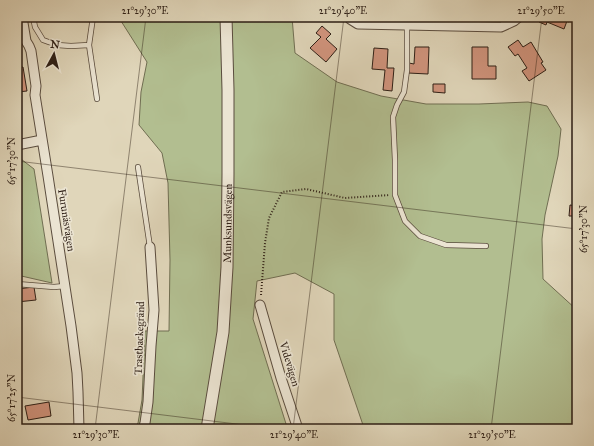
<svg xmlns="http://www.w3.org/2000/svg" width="594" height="446" font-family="'IM FELL Great Primer',serif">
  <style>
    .green { fill: #b2be90; stroke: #706e52 }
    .building { fill: #d1947d; stroke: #2d1e15 }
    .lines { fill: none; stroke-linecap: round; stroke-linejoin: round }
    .service-casing { stroke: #5a4c3e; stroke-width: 6 }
    .minor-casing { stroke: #5a4c3e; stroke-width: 11 }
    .tertiary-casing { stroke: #5a4c3e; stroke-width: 13 }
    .path { stroke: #2d1e15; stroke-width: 2; stroke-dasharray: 1 2; stroke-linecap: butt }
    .service { stroke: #ebe4d2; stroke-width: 4.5 }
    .minor { stroke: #ebe4d2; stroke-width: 9 }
    .tertiary { stroke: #ebe4d2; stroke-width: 11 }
    .ticks { fill: none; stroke: #2d1e15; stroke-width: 1; stroke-opacity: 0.45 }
    .labels { text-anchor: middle; stroke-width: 3.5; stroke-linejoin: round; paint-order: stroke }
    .street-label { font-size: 11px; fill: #2d1e15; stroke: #ebe4d2 }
    .neatline { fill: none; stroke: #2d1e15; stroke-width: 1.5 }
    .ticks-label { font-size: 10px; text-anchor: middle; fill: #2d1e15 }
  </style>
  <rect width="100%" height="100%" fill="#e0d6ba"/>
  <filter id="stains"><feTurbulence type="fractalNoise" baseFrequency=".005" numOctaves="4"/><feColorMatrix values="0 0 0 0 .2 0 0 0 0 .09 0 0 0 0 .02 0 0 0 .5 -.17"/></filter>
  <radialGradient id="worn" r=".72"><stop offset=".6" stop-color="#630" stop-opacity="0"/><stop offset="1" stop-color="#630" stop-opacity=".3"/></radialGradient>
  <!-- green -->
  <path class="green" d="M121 17H292L295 53 337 82 381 96 426 104H479L528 102 547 106 561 129 558 156 545 215 542 239 543 279 577 310V429H365L364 428 334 340V294L295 273 257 281 253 319 287 427 285 429H134L138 423 142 400 145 331H169L170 260 168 183 162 153 139 125 141 92 147 62 121 21Z
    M17 156 34 169 52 283 17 275Z"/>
  <!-- building -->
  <path class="building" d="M541 17H571L569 22 567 21 564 29 547 22 546 25 539 22Z
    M322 26 331 34 326 39 337 49 326 62 310 48 321 37 316 33Z
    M518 40 523 47 531 42 543 62 541 63 546 70 529 81 522 71 527 68 518 54 515 56 508 47Z
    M415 47H429L428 74 408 73 409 63 414 64Z
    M472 47H488V66H496V79H472Z
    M374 48 388 49 387 68H394L392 91 383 90 385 70 372 69Z
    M23 67 27 91 17 92V68Z
    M433 84H445V93L433 92Z
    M577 200V216H569L570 205 577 206Z
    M34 287 36 300 17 302V289Z
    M49 402 51 416 28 420 25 406Z"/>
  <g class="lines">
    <defs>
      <path id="service" d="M33 17 35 27 43 40 57 45 71 46 89 45
        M93 17 89 45 97 99
        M407 26V70L404 92 397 105 393 117 395 160V195L405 221 420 236 446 245 486 246
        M138 167 150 247
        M17 284 54 287 65 286"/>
      <path id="minor" d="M22 17 26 41 29 46 31 51 36 86 35 95 48 176 71 326 77 373 78 392 79 429
        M349 17 350 19 358 24 501 27 514 21 519 17
        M17 145 42 140
        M260 305 281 378 298 429
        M143 429 145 423 148 402 151 346 154 310 150 247"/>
      <g id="tertiary">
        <path id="s1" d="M207 429 223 332 227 267 228 174V90L226 17"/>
      </g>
    </defs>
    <!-- service casing -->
    <use href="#service" class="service-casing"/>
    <!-- minor casing -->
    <use href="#minor" class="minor-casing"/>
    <!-- tertiary casing -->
    <use href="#tertiary" class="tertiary-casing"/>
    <!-- path -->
    <path class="path" d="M261 295 265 243 269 218 282 192 306 189 345 198 390 195"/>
    <!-- service -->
    <use href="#service" class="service"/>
    <!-- minor -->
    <use href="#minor" class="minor"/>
    <!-- tertiary -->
    <use href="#tertiary" class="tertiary"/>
  </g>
  <!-- ticks -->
  <path class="ticks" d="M17 161 577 229M17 397 277 429M95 429 146 17M293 429 344 17M491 429 542 17"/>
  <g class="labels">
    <!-- street labels -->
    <g class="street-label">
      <text transform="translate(67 220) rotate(81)" y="4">Furunäsvägen</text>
      <text dy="4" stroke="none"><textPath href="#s1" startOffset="207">Munksundsvägen</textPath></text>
      <text transform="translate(139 338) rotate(-88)" y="4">Trastbackegränd</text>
      <text transform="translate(290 364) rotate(73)" y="4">Videvägen</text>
    </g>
  </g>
  <!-- margin -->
  <rect width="594" height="446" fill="none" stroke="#e0d6ba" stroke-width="44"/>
  <!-- north arrow -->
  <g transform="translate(54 54) rotate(7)" stroke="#ebe4d2" stroke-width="3" paint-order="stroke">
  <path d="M0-3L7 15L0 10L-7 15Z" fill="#2d1e15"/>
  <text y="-6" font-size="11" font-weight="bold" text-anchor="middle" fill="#2d1e15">N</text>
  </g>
  <rect x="22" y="22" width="550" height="402" class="neatline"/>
  <g class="ticks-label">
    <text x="145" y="14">21°29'30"E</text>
    <text x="343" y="14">21°29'40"E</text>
    <text x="541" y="14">21°29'50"E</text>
    <text transform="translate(11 161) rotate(-90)" y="4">65°17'30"N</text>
    <text transform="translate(583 229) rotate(-90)" y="4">65°17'30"N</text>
    <text transform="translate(11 398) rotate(-90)" y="4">65°17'25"N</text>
    <text x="96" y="438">21°29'30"E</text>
    <text x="294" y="438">21°29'40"E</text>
    <text x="492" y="438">21°29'50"E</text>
  </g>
  <rect width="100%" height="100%" filter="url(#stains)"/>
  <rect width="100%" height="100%" fill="url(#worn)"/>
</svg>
